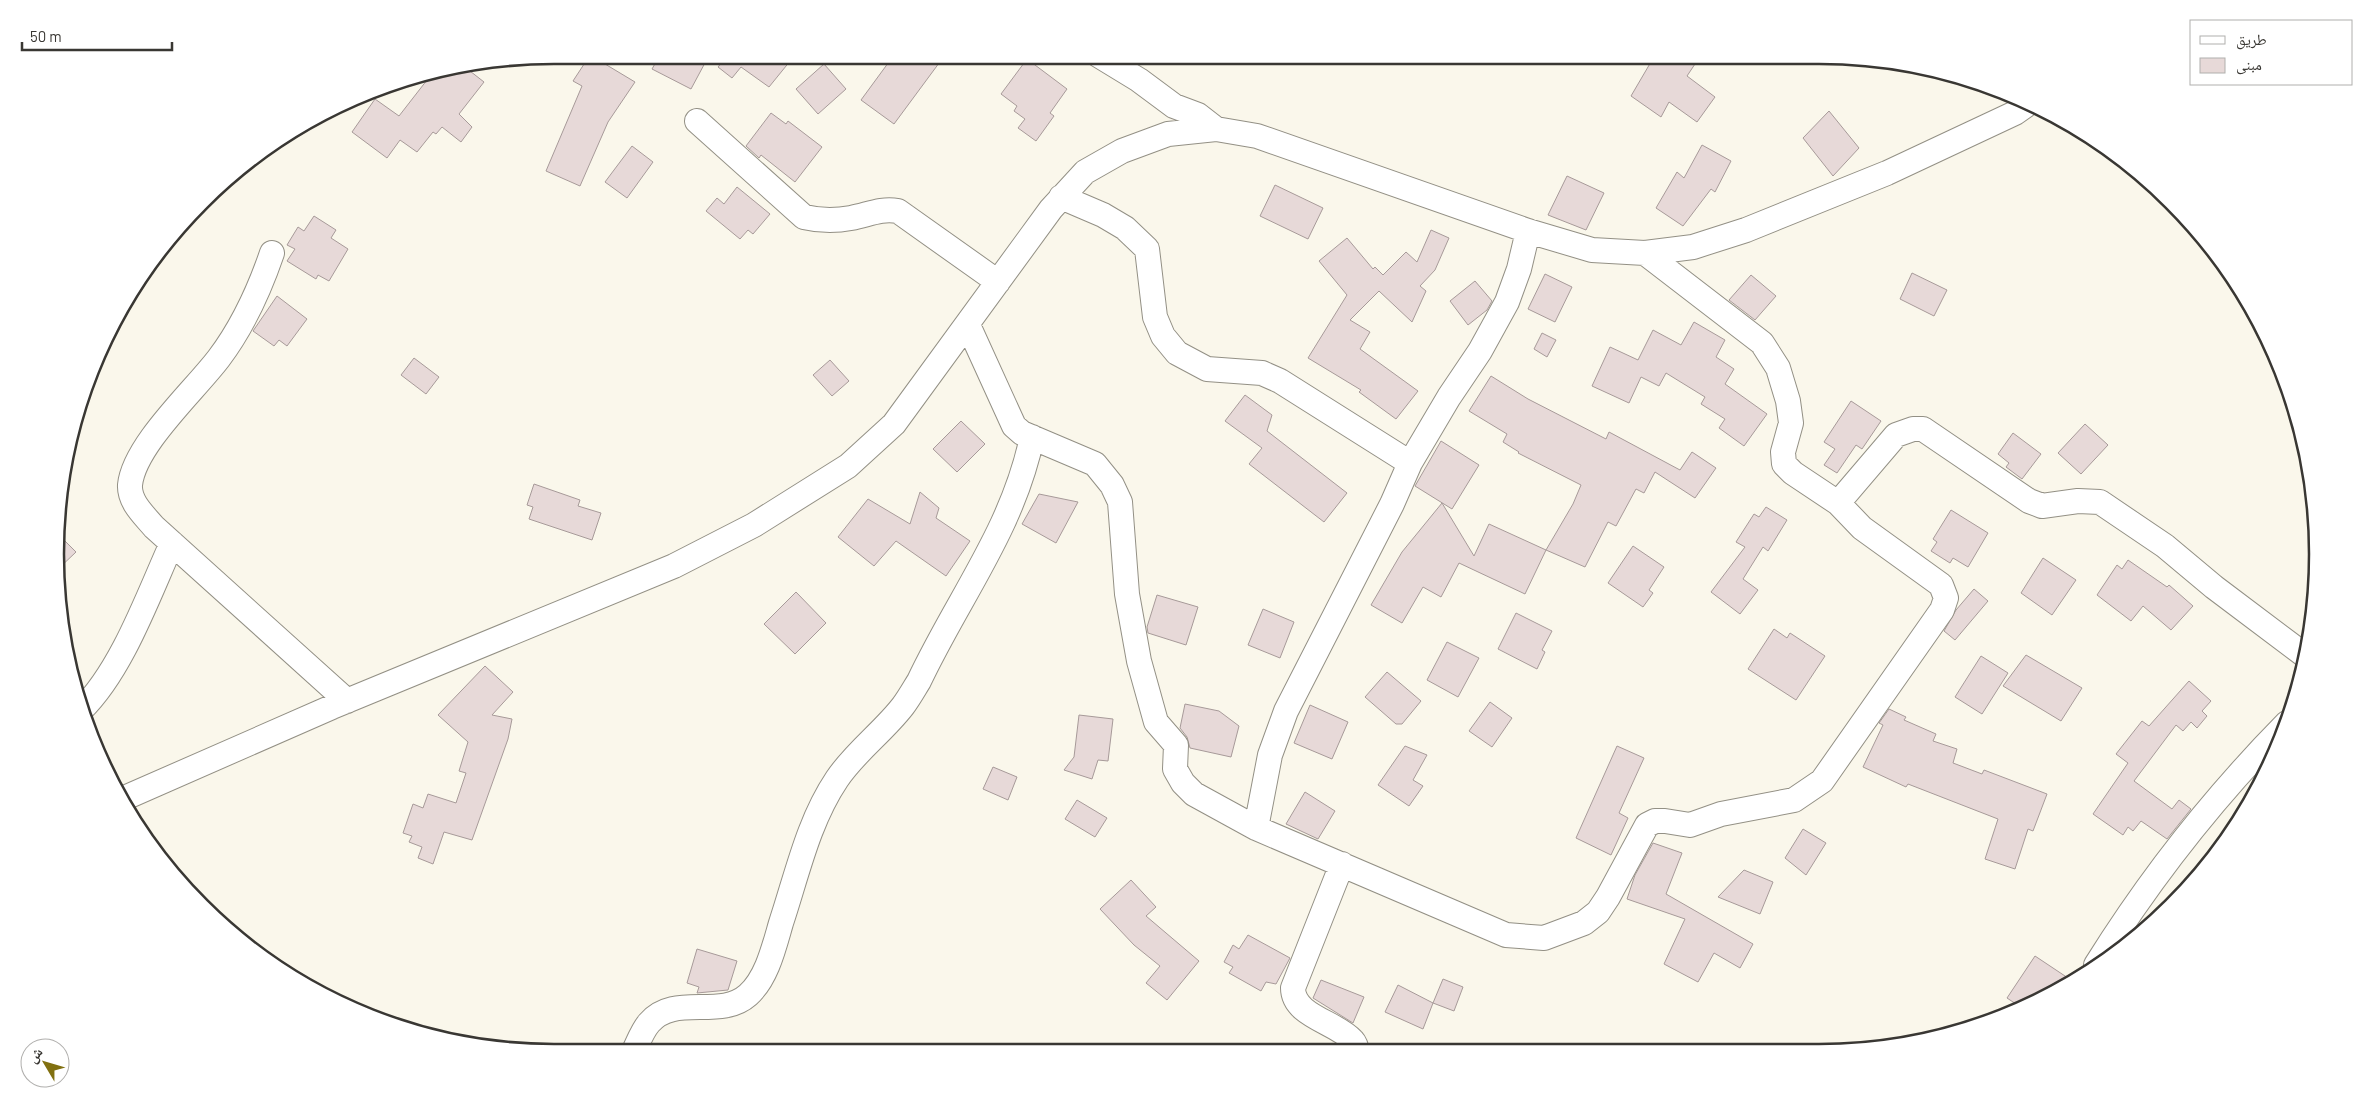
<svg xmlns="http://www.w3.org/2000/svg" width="2373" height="1108" font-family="Barlow,'Noto Naskh Arabic',sans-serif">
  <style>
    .building { fill: #e7d9d8; stroke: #a79a99 }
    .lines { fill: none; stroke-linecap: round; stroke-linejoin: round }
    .minor-casing { stroke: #939085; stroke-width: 26 }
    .minor { stroke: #fff; stroke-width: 24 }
    .rim { fill: none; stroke: #393733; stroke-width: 2.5 }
  </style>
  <rect width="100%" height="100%" fill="#faf7eb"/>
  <!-- building -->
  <path class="building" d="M590 55 635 82 608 122 580 186 546 171 582 86 573 81Z
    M660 55H695L706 61 691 89 652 69Z
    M725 55H795L769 87 741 67 732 78 718 67 727 56Z
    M894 55H945L894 124 861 100Z
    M1655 55H1701L1687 76 1715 97 1697 122 1669 102 1661 117 1631 96Z
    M1027 59 1067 89 1050 113 1054 116 1036 141 1018 128 1025 119 1014 111 1017 106 1001 94Z
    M461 64 484 82 459 114 472 127 461 142 442 127 436 134 433 132 417 152 400 140 387 158 352 132 375 99 399 116 434 71Z
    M824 64 846 89 818 114 796 89Z
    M1829 111 1859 148 1833 176 1803 138Z
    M771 113 786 124 788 121 822 147 795 182 761 155 759 158 746 146Z
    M1702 145 1731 161 1715 192 1711 189 1683 226 1656 208 1677 172 1684 178Z
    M632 146 653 162 627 198 605 182Z
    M1567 176 1604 193 1586 230 1548 215Z
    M1275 185 1323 208 1308 239 1260 216Z
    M737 187 770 214 753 234 748 230 740 239 706 211 717 198 724 204Z
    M314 216 336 230 331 238 348 249 329 281 318 275 316 279 287 261 295 249 287 245 298 227 304 231Z
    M1431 230 1449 238 1435 270 1420 286 1426 291 1412 322 1379 291 1350 320 1370 332 1360 349 1418 391 1396 419 1359 392 1361 390 1308 358 1347 295 1319 261 1347 238 1373 269 1375 267 1383 275 1406 252 1417 262Z
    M1912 273 1947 290 1934 316 1900 299Z
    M1545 274 1572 287 1555 322 1528 309Z
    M1751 275 1776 296 1755 320 1729 300Z
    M1475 281 1492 301 1487 310 1468 325 1450 301Z
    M277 296 307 319 287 346 279 340 274 346 253 331Z
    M1694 322 1725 340 1716 357 1734 369 1725 384 1767 414 1744 446 1719 428 1725 419 1701 404 1705 397 1666 373 1659 386 1641 377 1629 403 1592 386 1610 347 1638 360 1653 330 1681 345Z
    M1542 333 1556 340 1547 357 1534 349Z
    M414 358 439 377 426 394 401 375Z
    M830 360 849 381 832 396 813 375Z
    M1491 376 1528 399 1606 439 1609 432 1680 470 1692 452 1716 468 1695 498 1655 472 1644 493 1636 489 1616 526 1608 522 1585 567 1546 550 1573 504 1581 485 1518 453 1519 452 1503 442 1507 434 1469 411Z
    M1245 395 1272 415 1267 431 1347 493 1324 522 1249 464 1262 448 1225 421Z
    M1851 401 1881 421 1862 449 1856 445 1837 473 1824 465 1835 449 1824 442Z
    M961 421 985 444 957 472 933 449Z
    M2085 424 2108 445 2081 474 2058 453Z
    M2013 433 2041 454 2022 479 2006 467 2009 463 1998 454Z
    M1441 441 1479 465 1452 509 1415 486Z
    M534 484 580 500 578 506 601 513 592 540 529 519 533 507 527 505Z
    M920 492 939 508 936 518 970 541 946 576 896 541 874 566 838 537 868 499 910 524Z
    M1039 494 1078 502 1056 543 1022 524Z
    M1442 503 1474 556 1489 524 1546 550 1525 594 1459 563 1441 597 1423 587 1402 623 1371 605 1402 552Z
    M1766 507 1787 520 1768 551 1763 547 1743 579 1758 590 1740 614 1711 592 1745 547 1736 542 1754 514 1759 517Z
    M1951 510 1988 533 1968 567 1953 558 1950 563 1931 551 1937 542 1933 539Z
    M57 533 76 552 56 571 55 554Z
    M1633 546 1664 567 1649 590 1653 593 1643 607 1608 583Z
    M2043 558 2076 580 2052 615 2021 593Z
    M2128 560 2167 587 2169 585 2193 606 2171 630 2143 606 2131 621 2097 595 2117 565 2122 569Z
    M1974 589 1988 601 1955 640 1944 631 1956 610Z
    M796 592 826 623 795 654 764 624Z
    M1157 595 1198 607 1186 645 1148 633 1147 627Z
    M1263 609 1294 622 1280 658 1248 645Z
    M1516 613 1552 631 1542 650 1545 652 1537 669 1498 649Z
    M1774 629 1787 638 1790 633 1825 656 1796 700 1748 669Z
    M1447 642 1479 658 1458 697 1427 680Z
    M2026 655 2082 688 2061 721 2003 686Z
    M1981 656 2008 673 1982 714 1955 697Z
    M485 666 513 692 492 715 512 719 508 739 472 840 444 832 433 864 418 858 422 847 409 842 412 836 403 833 413 804 423 808 428 794 456 803 466 773 459 771 468 742 438 715Z
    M1387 672 1421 701 1402 724H1396L1365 697Z
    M2189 681 2211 701 2202 711 2207 716 2197 728 2191 722 2183 731 2176 725 2134 781 2172 809 2179 800 2191 809 2167 839 2141 821 2133 831 2128 827 2123 835 2093 814 2128 763 2116 754 2142 721 2149 726Z
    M1490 702 1512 718 1492 747 1469 731Z
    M1185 704 1219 711 1239 726 1231 757 1190 748 1187 737 1180 728Z
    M1310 705 1348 722 1332 759 1294 743Z
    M1889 709 1906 717 1904 720 1936 734 1933 741 1957 749 1953 763 1982 774 1984 770 2047 794 2033 831 2028 829 2015 869 1985 859 1998 819 1908 784 1906 787 1863 767 1883 725 1879 723Z
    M1079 715 1113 719 1108 761 1098 760 1092 779 1064 770 1074 757Z
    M1405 746 1427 755 1413 780 1423 786 1409 806 1378 785Z
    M1617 746 1644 758 1619 813 1628 818 1611 855 1576 838Z
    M993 767 1017 777 1008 800 983 789Z
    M1305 792 1335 811 1318 839 1286 824Z
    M1077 800 1107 818 1095 837 1065 819Z
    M1803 829 1826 843 1806 875 1785 858Z
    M1653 843 1682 853 1666 894 1753 944 1740 968 1714 953 1698 982 1664 964 1685 919 1627 899 1635 875Z
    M1744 870 1773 882 1760 914 1718 897Z
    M1131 880 1156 907 1146 916 1199 961 1167 1000 1146 983 1160 966 1134 945 1100 909Z
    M1248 935 1290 958 1276 984 1266 982 1261 991 1229 973 1233 967 1224 962 1233 945 1239 949Z
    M697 949 737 961 728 990 697 993 699 987 687 983Z
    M2035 956 2071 980 2022 1008 2007 998Z
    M1443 979 1463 987 1454 1011 1433 1003Z
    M1321 980 1364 997 1353 1023 1313 998Z
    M1398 985 1433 1003 1423 1029 1385 1012Z"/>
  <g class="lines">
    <defs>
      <path id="minor" d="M1098 55 1139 80 1174 106 1198 115 1216 129
        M697 121 804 217C821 221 835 221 851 218 868 215 880 208 898 211L998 282
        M1061 197 1103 215 1125 228 1147 249 1155 317 1163 336 1177 353 1207 369 1262 373 1280 381 1410 463
        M272 253C259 291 243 326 219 358 195 390 134 445 130 485 129 502 144 515 154 527L347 701
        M968 325 1014 426 1022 433 1095 464 1112 485 1120 502 1127 594 1139 661 1156 722 1176 745 1175 769 1183 783 1194 794 1256 828 1506 935 1544 938 1584 923 1598 912 1608 897 1647 825 1655 821H1665L1690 825 1721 814 1794 800 1822 781 1942 610 1946 598 1941 585 1862 528 1838 503 1793 473 1784 464 1783 452 1791 423 1788 401 1778 368 1762 343 1645 253
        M1838 503 1896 435 1913 429H1923L2029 501 2042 506 2078 501 2100 502 2165 546 2214 587 2307 657
        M81 710C122 670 148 596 172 543
        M120 800 332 707 674 566 754 525 848 466 894 424 1051 209 1085 172 1122 151 1168 134 1216 129 1257 136 1528 231 1592 250 1645 253 1693 247 1746 230 1887 173 2015 113 2029 103
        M1256 828 1270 755 1286 711 1392 504 1410 463 1449 397 1480 351 1507 302 1519 269 1528 231
        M1342 864 1293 988C1293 1016 1336 1022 1352 1040 1355 1042 1356 1047 1357 1050
        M2096 965C2151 877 2214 797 2287 723
        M633 1053C638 1043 642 1031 649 1023 674 993 720 1020 748 995 767 978 774 947 781 923 797 875 808 822 837 779 855 752 883 732 903 706 909 698 914 689 919 681 958 598 1013 529 1032 437"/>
    </defs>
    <!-- minor casing -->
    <use href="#minor" class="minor-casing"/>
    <!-- minor -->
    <use href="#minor" class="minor"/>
  </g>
  <!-- crop -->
  <path d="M0 0H2373V1108H0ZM554 64H1819A490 490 0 0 1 2309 554V554A490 490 0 0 1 1819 1044H554A490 490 0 0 1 64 554V554A490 490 0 0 1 554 64Z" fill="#fff" fill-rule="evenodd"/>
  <path class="rim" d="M554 64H1819A490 490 0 0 1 2309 554V554A490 490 0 0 1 1819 1044H554A490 490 0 0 1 64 554V554A490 490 0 0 1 554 64Z"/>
  <!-- legend -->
  <rect x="2190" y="20" width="162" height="65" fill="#ffffff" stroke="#b0afad"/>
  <rect x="2200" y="36" width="25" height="8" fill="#ffffff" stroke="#b0afad"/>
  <text x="2236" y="45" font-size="15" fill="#393733">طريق</text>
  <rect x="2200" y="58" width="25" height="15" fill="#e7d9d8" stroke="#b0afad"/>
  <text x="2236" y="70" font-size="15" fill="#393733">مبنى</text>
  <!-- north arrow -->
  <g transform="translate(45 1063) rotate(308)"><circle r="24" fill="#ffffff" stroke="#b0afad"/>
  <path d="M0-4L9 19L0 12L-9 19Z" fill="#817010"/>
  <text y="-8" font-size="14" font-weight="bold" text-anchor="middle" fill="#393733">ش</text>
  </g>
  <!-- scale -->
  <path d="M22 42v8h150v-8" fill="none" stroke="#393733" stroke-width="2.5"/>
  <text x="30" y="42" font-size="15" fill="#393733" stroke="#ffffff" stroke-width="4" paint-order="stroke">50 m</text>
</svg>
